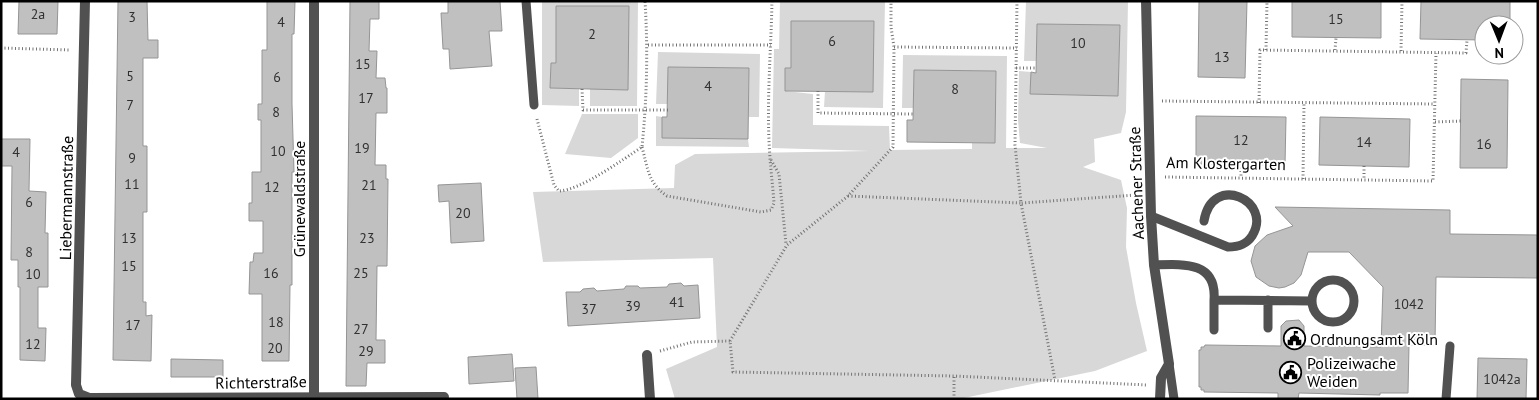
<svg xmlns="http://www.w3.org/2000/svg" width="1539" height="400" font-family="'PT Sans',sans-serif">
  <style>
    .green { fill: #d8d8d8 }
    .building { fill: #c0c0c0; stroke: #959595 }
    .lines { fill: none; stroke-linecap: round; stroke-linejoin: round }
    .path { stroke: #737373; stroke-width: 3; stroke-dasharray: 1 2.5; stroke-linecap: butt }
    .service { stroke: #515151; stroke-width: 9 }
    .minor { stroke: #515151; stroke-width: 10 }
    .labels { text-anchor: middle; stroke-width: 4; stroke-linejoin: round; paint-order: stroke }
    .number-label { font-size: 14px; fill: #303030 }
    .street-label { font-size: 16px; fill: #000; stroke: #fff }
    .poi-label { font-size: 16px; fill: #000; stroke: #fff; text-anchor: start }
  </style>
  <rect width="100%" height="100%" fill="#fff"/>
  <!-- green -->
  <path class="green" d="M542 1H638L637 106H590V89H628V6H556V63H551L550 88 579 89V106L542 105Z
    M780 1H885L883 108 824 107 825 91 873 92V21H791V68H785V91L813 94V125L889 126 890 150 972 149V143H995L996 71 914 70 913 108H902L903 55 1007 56 1006 148H1047L1020 143 1018 120 1019 71 1031 72V94L1118 95 1120 25 1037 24 1036 61H1024L1026 1H1128L1126 112 1121 133 1094 139 1095 162 1083 167 1121 180 1127 208 1126 247 1136 303 1147 351 1095 371 959 399H675L666 369 717 347 713 258 543 262 533 192 674 188 675 165 695 154 870 151 772 148 774 49H779V51Z
    M658 52 760 54 759 117H749V68L668 67V104H656Z
    M582 114H638V138L611 158 565 154Z
    M656 116 662 117V138L748 139 749 147 656 146Z"/>
  <!-- building -->
  <path class="building" d="M19 1H58L57 34H18Z
    M118 1H147L148 40H158V58H143V146H147V212H143V302H146V316L152 315 151 361 113 360Z
    M267 1H295L294 34H292V104L294 172H292V285H290L289 361H262V294H249L250 262H253L254 253H263V221H249V203H252V172H261V120H258V104H262V50H267Z
    M350 1H379V19H370L369 51H377L376 78H385L386 88H387V113H376L375 165H386V179H388L387 266H377L376 340H385V363H367L366 386H346Z
    M448 1H500L502 31H489L492 66 450 69 449 49H443L441 13H448Z
    M1199 1H1247L1245 78 1198 77Z
    M1292 1H1381V38L1292 37Z
    M1421 1H1510V25H1484V40L1420 39Z
    M556 6H629L628 90 550 88 551 63H556Z
    M791 21H874L873 92 785 91V68H791Z
    M1037 24 1120 25 1118 96 1030 94 1031 72 1036 73Z
    M668 67 749 68 748 139 662 138V117H667Z
    M914 70 996 71 995 143 907 142V120H913Z
    M1461 79 1508 80 1507 168H1460Z
    M1196 116 1286 117 1285 165 1196 164Z
    M1320 117 1410 119 1409 167 1319 165Z
    M1 139H30L29 191 46 192 45 233H48V287H38V328H46L45 361 20 360V287H18V260H11L12 166H1Z
    M481 183 484 241 451 243 449 201 439 202 438 185Z
    M1275 207 1450 210V234L1538 235V278L1436 277 1435 345H1409L1408 393H1380V395L1299 393 1298 399H1278V393L1204 392V390H1201V387H1199V350H1201V347H1204L1205 345 1281 346V326L1286 321 1299 320 1304 326V346L1381 347 1383 287 1349 252H1308L1301 275 1294 283 1285 287 1279 288 1269 286 1256 277 1251 261 1255 246 1267 235 1293 226Z
    M681 283 684 286 698 285 700 318 568 326 566 292H580L583 289 594 288 597 291 624 289 626 286H638L640 288 667 287 669 284Z
    M512 354 514 381 469 384 468 357Z
    M1478 358 1527 359 1526 399H1477Z
    M171 359 223 360V377H171Z
    M536 367 538 399H517L515 368Z"/>
  <g class="lines">
    <!-- path -->
    <path class="path" d="M1017 1 1015 145 1021 203 1136 195
      M648 45H771
      M894 47 1017 48
      M1 48 71 50
      M1266 50 1267 1
      M1335 50 1336 38
      M1401 51 1402 1
      M1016 68H1036
      M582 89 583 110H668
      M818 91V113L913 114
      M1162 101 1435 104
      M1259 103 1260 50 1466 53 1467 40
      M537 119 554 185 559 191C581 190 622 160 642 147 647 98 648 50 645 1
      M1435 122 1461 121
      M642 147C648 169 648 183 667 196L761 212 771 210 774 203C773 188 771 173 770 158 766 106 771 53 772 1
      M771 160 779 174 786 244
      M1241 164V177
      M1364 166V179
      M1165 177 1433 181 1436 53
      M1303 179 1304 103
      M848 196 1021 203 1055 380
      M730 341 787 245 848 196 893 147 894 47 891 27V1
      M660 351 692 342 730 341 733 372 954 376 1147 385
      M954 399V376"/>
    <!-- service -->
    <path class="service" d="M526 1 534 105
      M1151 216 1228 247C1238 247 1246 245 1252 236 1274 201 1212 172 1204 221
      M1154 265C1183 264 1217 261 1214 300L1311 301
      M1312 301a21 21 0 1 1 42 0a21 21 0 1 1-42 0Z
      M1214 300V330
      M1268 328V300
      M1169 364 1174 399
      M1446 399 1450 346"/>
    <!-- minor -->
    <path class="minor" d="M85 1 76 385 79 394 89 398 444 397
      M314 1V396
      M1146 1 1151 216 1154 265 1169 364 1161 378 1160 399
      M647 355 650 399"/>
  </g>
  <!-- icons -->
  <defs>
    <symbol id="civic-ring" viewBox="-11 -11 22 22"><circle r="9.5" fill="#fff" stroke="#000" stroke-width="1.5"/><path d="M-.6-6.5H3V-4.5H.6V-3L4-1V1h2V6H-6V1h2V-1L-.6-3ZM-1.2 2.5V6h2.4V2.5Z" fill="#000"/></symbol>
  </defs>
  <g fill-rule="evenodd">
    <use href="#civic-ring" x="1282" y="326" width="25" height="25"/>
    <use href="#civic-ring" x="1278" y="360" width="25" height="25"/>
  </g>
  <g class="labels">
    <!-- number labels -->
    <g class="number-label">
      <text x="38" y="19">2a</text>
      <text x="132" y="22">3</text>
      <text x="1336" y="24">15</text>
      <text x="281" y="27">4</text>
      <text x="592" y="39">2</text>
      <text x="832" y="46">6</text>
      <text x="1078" y="48">10</text>
      <text x="1222" y="62">13</text>
      <text x="363" y="69">15</text>
      <text x="130" y="81">5</text>
      <text x="277" y="82">6</text>
      <text x="708" y="91">4</text>
      <text x="955" y="94">8</text>
      <text x="366" y="103">17</text>
      <text x="130" y="110">7</text>
      <text x="276" y="117">8</text>
      <text x="1241" y="145">12</text>
      <text x="1364" y="147">14</text>
      <text x="1484" y="149">16</text>
      <text x="362" y="153">19</text>
      <text x="278" y="156">10</text>
      <text x="16" y="157">4</text>
      <text x="132" y="163">9</text>
      <text x="132" y="189">11</text>
      <text x="369" y="190">21</text>
      <text x="272" y="192">12</text>
      <text x="29" y="207">6</text>
      <text x="463" y="218">20</text>
      <text x="129" y="243">13</text>
      <text x="367" y="243">23</text>
      <text x="29" y="257">8</text>
      <text x="129" y="271">15</text>
      <text x="271" y="278">16</text>
      <text x="361" y="278">25</text>
      <text x="33" y="279">10</text>
      <text x="677" y="307">41</text>
      <text x="1409" y="309">1042</text>
      <text x="633" y="311">39</text>
      <text x="589" y="314">37</text>
      <text x="276" y="327">18</text>
      <text x="133" y="330">17</text>
      <text x="361" y="334">27</text>
      <text x="33" y="349">12</text>
      <text x="275" y="353">20</text>
      <text x="366" y="356">29</text>
      <text x="1502" y="384">1042a</text>
    </g>
    <!-- street labels -->
    <g class="street-label">
      <text transform="translate(1226 163) rotate(1)" y="6">Am Klostergarten</text>
      <text transform="translate(1136 183) rotate(-92)" y="6">Aachener Straße</text>
      <text transform="translate(66 198) rotate(-89)" y="6">Liebermannstraße</text>
      <text transform="translate(299 199) rotate(-90)" y="6">Grünewaldstraße</text>
      <text transform="translate(261 382) rotate(-1)" y="6">Richterstraße</text>
    </g>
    <!-- poi labels -->
    <g class="poi-label">
      <text x="1310" y="345">Ordnungsamt Köln</text>
      <text x="1307" y="369">Polizeiwache<tspan x="1307" dy="18">Weiden</tspan></text>
    </g>
  </g>
  <!-- border -->
  <rect width="1539" height="400" fill="none" stroke="#000000" stroke-width="5"/>
  <!-- north arrow -->
  <g transform="translate(1499 40) rotate(179)"><circle r="24" fill="#ffffff" stroke="#999999"/>
  <path d="M0-4L9 19L0 12L-9 19Z" fill="#000000"/>
  <text y="-8" font-size="14" font-weight="bold" text-anchor="middle" fill="#000000">N</text>
  </g>
</svg>
